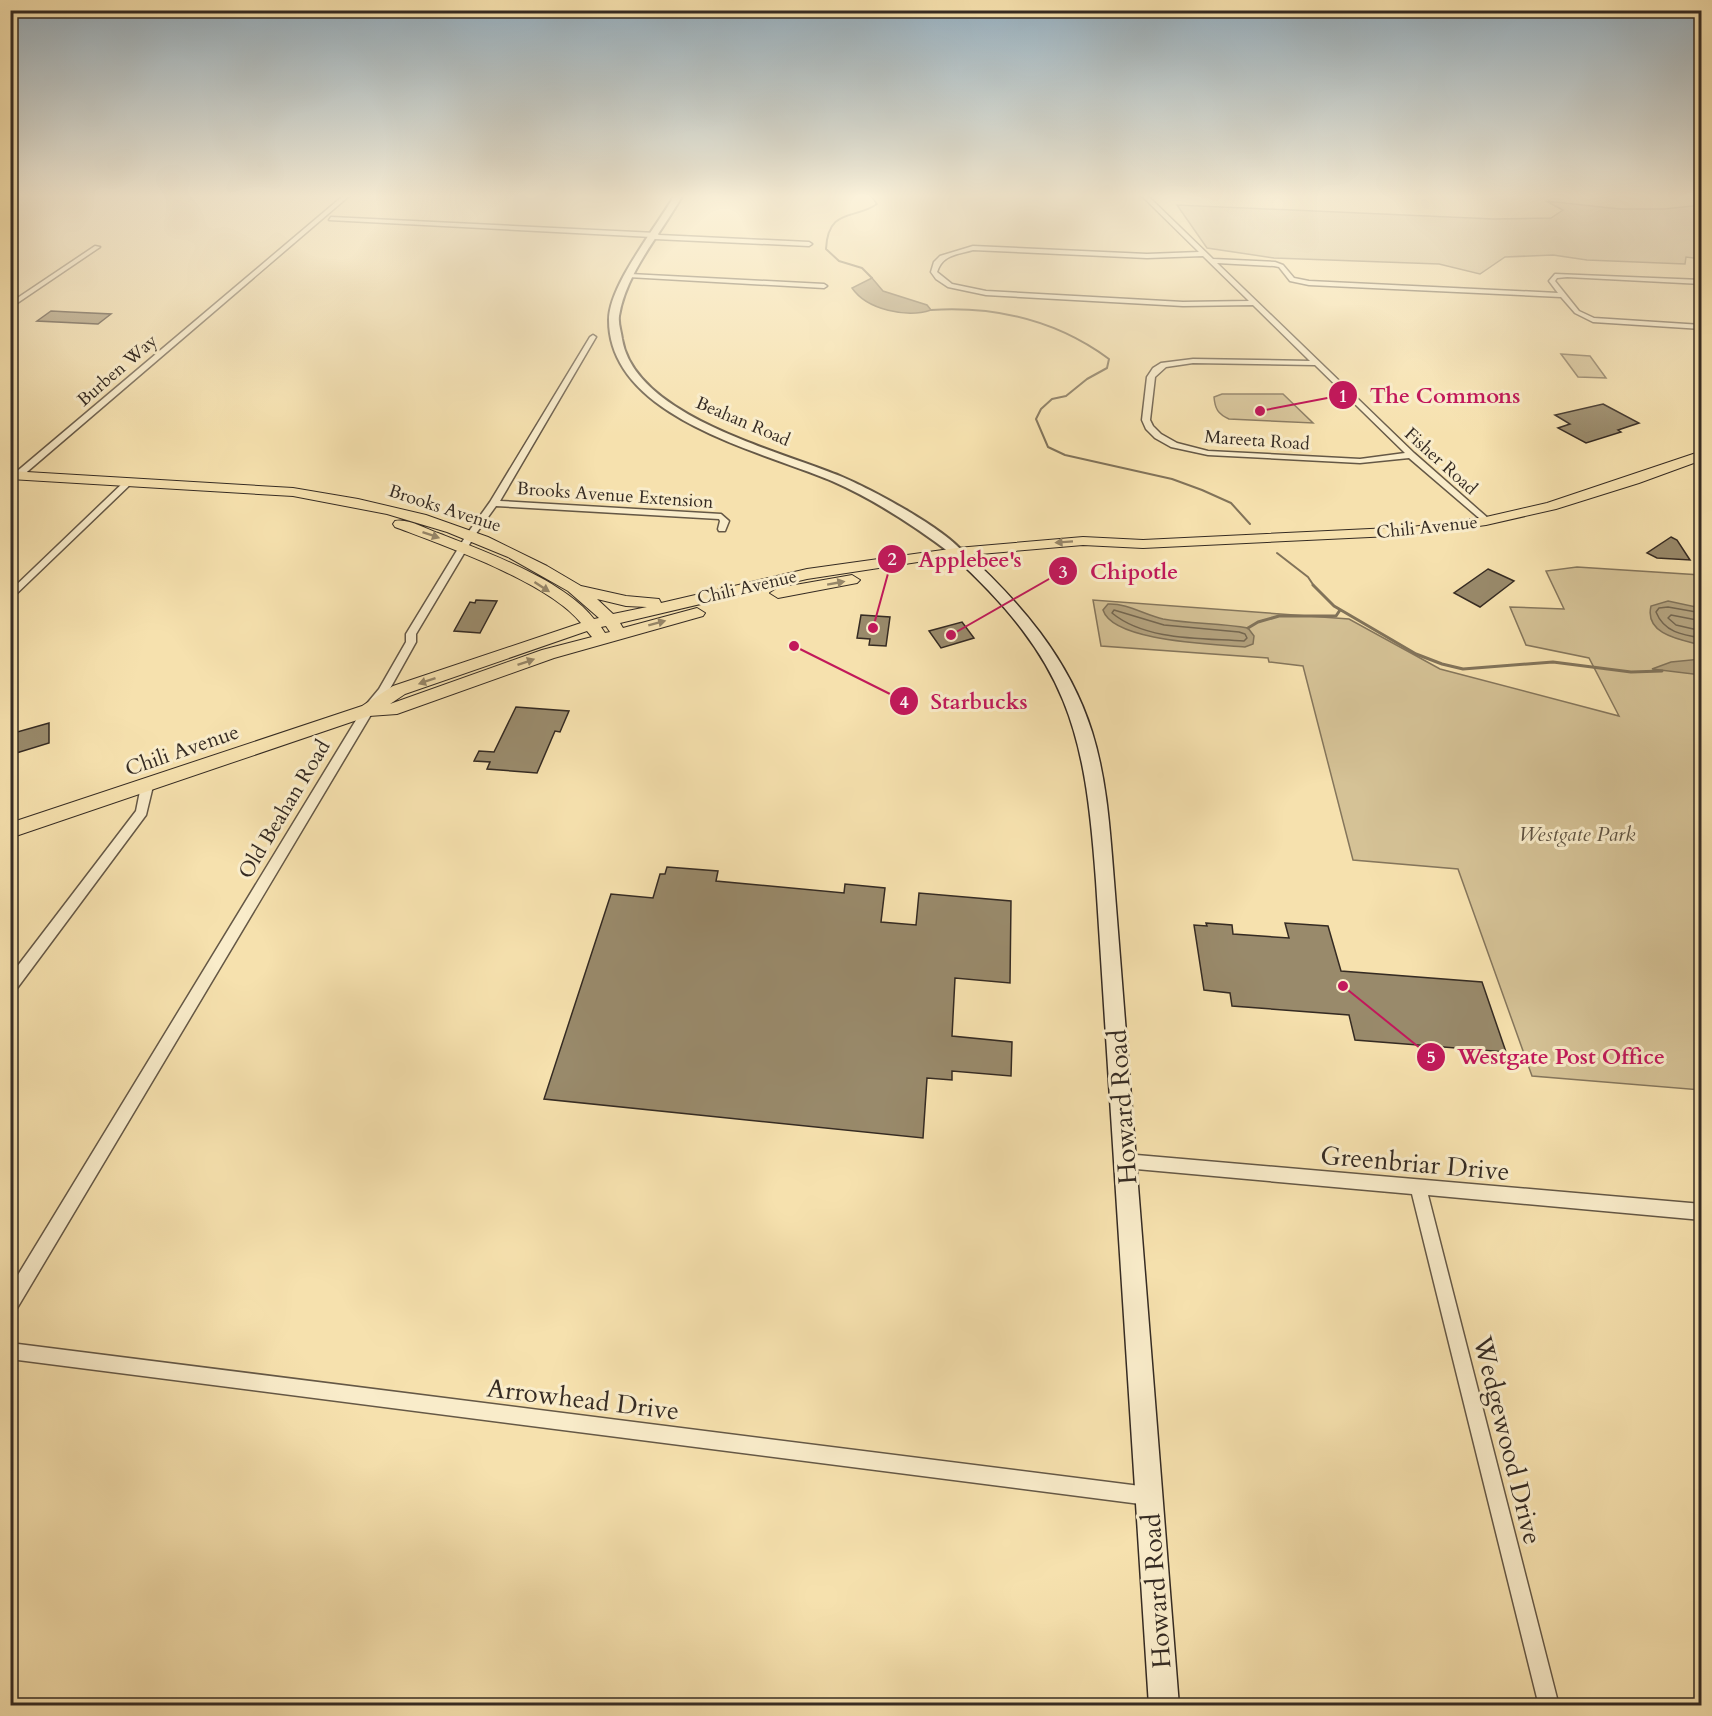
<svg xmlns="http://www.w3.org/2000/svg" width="1712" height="1716" font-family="Cardo,serif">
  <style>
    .green { fill: #d5c296; stroke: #85765c; stroke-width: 1.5 }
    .water { fill: #b4a37f; stroke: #81735a; stroke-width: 1.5 }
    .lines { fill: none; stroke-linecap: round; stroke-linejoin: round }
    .shore { stroke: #746751; stroke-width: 1.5 }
    .stream-far1 { stroke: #81735a; stroke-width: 2 }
    .stream { stroke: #81735a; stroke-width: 3 }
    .building { fill: #998a6b; stroke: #352b23; stroke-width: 1.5 }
    .minor-casing { stroke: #655846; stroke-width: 3 }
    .tertiary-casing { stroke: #655846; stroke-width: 4 }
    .secondary-casing { stroke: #352b23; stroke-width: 3 }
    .primary-casing { stroke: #352b23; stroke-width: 2 }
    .minor { fill: #f9ecca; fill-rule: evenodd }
    .tertiary { fill: #f9ecca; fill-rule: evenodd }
    .secondary { fill: #f9ecca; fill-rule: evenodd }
    .primary { fill: #f6e1ae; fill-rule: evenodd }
    .rail { stroke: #352b23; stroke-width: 2; stroke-dasharray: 5 5; stroke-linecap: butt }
    .oneway { fill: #968668 }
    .labels { text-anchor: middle; stroke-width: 6; stroke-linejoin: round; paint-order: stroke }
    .far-street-label { font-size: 18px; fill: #352b23; stroke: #f9ecca }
    .street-label { font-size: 21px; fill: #352b23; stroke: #f9ecca }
    .park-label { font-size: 21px; font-style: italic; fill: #5d5140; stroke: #f9ecca }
    .near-street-label { font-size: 26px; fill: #352b23; stroke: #f9ecca }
    .leader { fill: none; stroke: #c2185b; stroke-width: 2 }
    .callout-dot { fill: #c2185b; stroke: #f9ecca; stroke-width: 2 }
    .mark-label { font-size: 18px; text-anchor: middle; font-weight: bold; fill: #fff }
    .callout-label { font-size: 22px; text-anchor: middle; font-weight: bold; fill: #c2185b; stroke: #f9ecca; stroke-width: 6; stroke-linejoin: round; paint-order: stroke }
  </style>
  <rect width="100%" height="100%" fill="#f6e1ae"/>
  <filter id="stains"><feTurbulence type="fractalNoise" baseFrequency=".00333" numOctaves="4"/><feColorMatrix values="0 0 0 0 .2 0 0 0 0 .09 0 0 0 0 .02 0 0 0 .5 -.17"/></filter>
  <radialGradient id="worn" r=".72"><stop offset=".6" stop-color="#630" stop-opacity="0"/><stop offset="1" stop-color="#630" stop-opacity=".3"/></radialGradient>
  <!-- green -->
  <path class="green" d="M1546 201 1620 209H1664L1701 205V259L1686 257 1685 264 1587 260 1553 255 1505 257 1480 274 1439 264 1274 258 1207 248 1177 205 1494 219 1551 218 1563 210Z
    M1561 354 1590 356 1606 378 1578 377Z
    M1222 394H1283L1313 423 1229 419C1218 414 1215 409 1214 397Z
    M1577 567 1701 575V1090L1532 1076 1458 869 1353 860 1303 666 1269 662 1268 658 1101 646 1093 600 1349 619 1440 669 1619 716 1589 658 1526 645 1510 607 1564 609 1546 571Z"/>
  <!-- water -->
  <path class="water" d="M872 278 883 291 927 305 931 310C907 318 867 310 852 288Z
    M1668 601 1701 608V645C1682 640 1644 635 1651 606Z
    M1108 604C1127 603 1145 615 1163 619 1191 624 1220 623 1248 628L1254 636 1253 644 1245 647C1216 644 1113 642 1103 610Z
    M1701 659V675L1652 669 1671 662Z"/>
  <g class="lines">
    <!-- shore -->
    <path class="shore" d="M1114 610 1164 625 1239 632 1245 634 1247 638 1244 641C1202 638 1146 641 1112 613Z
      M1702 613 1668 607 1659 608 1656 612C1664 632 1682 635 1702 638
      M1702 621 1671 615 1668 618 1676 625 1702 631"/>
    <!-- stream-far1 -->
    <path class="stream-far1" d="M871 196 877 204C855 220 828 207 826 249L839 261 862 268 872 278
      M931 310C996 306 1056 320 1109 359L1107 368 1087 379 1066 396 1052 399 1041 409 1036 419 1048 447 1065 455 1172 479 1202 490 1231 503 1250 524
      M1277 553 1308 577 1314 586"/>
    <!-- stream -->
    <path class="stream" d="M1313 585 1334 606 1416 654 1442 664 1463 669 1553 662 1631 672 1662 671
      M1248 628 1258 622 1279 616H1336L1340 610"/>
  </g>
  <!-- building -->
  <path class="building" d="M51 311 70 312 111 314 98 324 37 321Z
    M1603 404 1639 423 1618 430 1621 432 1586 443 1558 428 1570 424 1555 415Z
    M1671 537 1677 540 1690 560 1657 558 1647 553Z
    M1488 569 1514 581 1480 607 1454 593Z
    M476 600 497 601 480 633 454 631 470 602 475 603Z
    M861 615 890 617 886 646 869 645 870 639 857 638Z
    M962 622 974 638 941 648 929 631Z
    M516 707 569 711 560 732 555 731 537 773 487 769 490 762 474 761 479 751 494 752Z
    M49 723V743L10 755V734Z
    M667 867 718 871 716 881 844 893 845 884 885 888 881 922 916 925 919 893 1011 901 1010 983 955 978 952 1036 1012 1042 1011 1076 952 1071V1080L927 1078 923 1138 544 1099 611 894 653 898 660 874H665Z
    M1206 923 1232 925 1233 934 1289 938 1285 923 1328 926 1341 971 1482 982 1506 1052 1355 1040 1349 1015 1232 1006 1230 993 1204 990 1194 925 1207 926Z"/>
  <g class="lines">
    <defs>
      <path id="minor" d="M343 196H349L21 477H15V473Z
        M1142 196H1148L1213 259 1275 262 1283 265 1294 278 1309 281 1558 293 1549 281 1555 274 1702 280V284L1567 277 1557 278 1555 281 1579 311 1594 318 1702 325V329L1593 322 1575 313 1561 297 1309 285 1290 281 1279 267 1274 266 1217 263 1414 453 1489 519 1490 521 1486 524 1409 458 1360 463 1208 455 1171 447 1155 438 1146 429 1142 420 1147 377 1153 368 1161 363 1193 359 1310 361 1253 305 1183 306 986 295 948 287 936 279 931 272 934 262 940 256 973 246 1147 254 1199 252ZM973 250 1147 258 1203 256 1249 301 1183 302 986 291 952 284 937 272C943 254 957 255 973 250ZM1193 363 1315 365 1405 453 1360 459 1208 451 1177 443 1161 434 1153 426 1150 420 1155 377 1166 367Z
        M331 217 656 233 659 235 809 242 812 244 809 246 655 239 652 237 329 220Z
        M95 246 100 247 10 308V303Z
        M630 274 824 284 827 286 824 288 628 277V275Z
        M593 335 596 337 500 501 721 514 729 521 725 531H719L718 529 720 521 719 519 496 506 475 535 416 634V642L387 694 372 713 16 1310 10 1312V1288L364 707 379 689 406 642V634L467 534 490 502 590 337Z
        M126 480 133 482 10 600V591Z
        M147 782 153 786 146 815 15 991 10 993V976L136 811 141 786Z
        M1125 1154 1702 1204V1220L1428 1195 1559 1706H1539L1412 1194 1125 1168 1120 1166 1118 1161 1120 1156Z
        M10 1343 1148 1487 1154 1490 1157 1496 1154 1502 1148 1505 10 1359Z"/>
      <path id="tertiary" d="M674 196H682C661 234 626 272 619 316 618 324 621 331 622 339 635 416 777 450 840 476 871 489 942 527 963 552L961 555H953C915 526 875 500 832 481 762 451 609 418 609 320 609 285 656 228 674 196Z"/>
      <path id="secondary" d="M957 548 962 549C1019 601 1069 658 1092 732 1107 780 1110 831 1114 881L1179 1706H1149L1096 881C1085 729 1068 661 952 555L950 552Z"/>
      <path id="primary" d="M1702 451V460L1639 483 1556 509 1486 525 1412 535 1143 548 1083 545 957 556 807 579 620 623 623 628 697 608 705 613 703 616 554 658 397 714 369 716 10 838V823L362 706 393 686 581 623C548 582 445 546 395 527L393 524 395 521C408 518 426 529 438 533 484 551 564 580 594 619L599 618 568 591 508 557 447 532 387 514 293 496 10 479V471L293 488 358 499 426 515 488 537 547 566 581 586 626 596 659 599 661 603 807 569 957 548 1083 537 1143 540 1412 527 1486 517 1547 503ZM597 599 626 606 647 607 613 614ZM606 626 610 632 605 633 601 627ZM587 631 592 637 542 650 390 704 405 694Z
        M852 575 860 580 857 583 778 598 770 593 778 588Z"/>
    </defs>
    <!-- minor casing -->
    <use href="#minor" class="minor-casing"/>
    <!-- tertiary casing -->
    <use href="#tertiary" class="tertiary-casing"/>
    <!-- secondary casing -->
    <use href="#secondary" class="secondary-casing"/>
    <!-- primary casing -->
    <use href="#primary" class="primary-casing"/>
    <!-- minor -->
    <use href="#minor" class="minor"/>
    <!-- tertiary -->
    <use href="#tertiary" class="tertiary"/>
    <!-- secondary -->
    <use href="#secondary" class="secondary"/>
    <!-- primary -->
    <use href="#primary" class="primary"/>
    <!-- rail -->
    <path class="rail" d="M10 197 15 196"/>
  </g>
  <!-- one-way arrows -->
  <defs><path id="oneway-solid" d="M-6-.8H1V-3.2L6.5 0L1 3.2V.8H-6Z" transform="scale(1.5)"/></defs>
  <g class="oneway">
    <use href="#oneway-solid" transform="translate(431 535) rotate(19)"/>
    <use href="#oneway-solid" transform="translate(1064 542) rotate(176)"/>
    <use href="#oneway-solid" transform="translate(836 583) rotate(-10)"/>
    <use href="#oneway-solid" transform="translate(542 587) rotate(33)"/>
    <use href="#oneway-solid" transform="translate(657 623) rotate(-15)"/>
    <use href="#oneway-solid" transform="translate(526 662) rotate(-19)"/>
    <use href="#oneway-solid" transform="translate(427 681) rotate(161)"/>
  </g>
  <!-- sky -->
  <linearGradient id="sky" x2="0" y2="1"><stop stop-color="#93adbe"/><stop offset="0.45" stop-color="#fbf2db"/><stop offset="1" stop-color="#fbf2db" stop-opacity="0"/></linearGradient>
  <rect width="1712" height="436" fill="url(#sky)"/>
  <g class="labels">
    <!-- far-street labels -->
    <g class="far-street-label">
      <text transform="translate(117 370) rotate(-41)" y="6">Burben Way</text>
      <text transform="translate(743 421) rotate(23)" y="6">Beahan Road</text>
      <text transform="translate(1257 440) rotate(4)" y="6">Mareeta Road</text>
      <text transform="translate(1441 461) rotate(42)" y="6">Fisher Road</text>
      <text transform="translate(615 495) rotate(4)" y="6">Brooks Avenue Extension</text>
      <text transform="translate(445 508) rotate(18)" y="6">Brooks Avenue</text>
      <text transform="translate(1427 527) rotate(-6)" y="6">Chili Avenue</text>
      <text transform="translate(747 587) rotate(-13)" y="6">Chili Avenue</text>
    </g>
    <!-- street labels -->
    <g class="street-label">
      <text transform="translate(182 750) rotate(-19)" y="7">Chili Avenue</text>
      <text transform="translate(284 809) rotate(-59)" y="7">Old Beahan Road</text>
    </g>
    <!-- park labels -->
    <g class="park-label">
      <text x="1577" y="841">Westgate Park</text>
    </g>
    <!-- near-street labels -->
    <g class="near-street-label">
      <text transform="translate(1122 1107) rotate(-94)" y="9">Howard Road</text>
      <text transform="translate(1415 1163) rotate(5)" y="9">Greenbriar Drive</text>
      <text transform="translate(583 1399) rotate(7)" y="9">Arrowhead Drive</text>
      <text transform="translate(1508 1440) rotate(76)" y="9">Wedgewood Drive</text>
      <text transform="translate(1156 1591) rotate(-94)" y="9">Howard Road</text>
    </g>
  </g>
  <!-- callouts -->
  <path class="leader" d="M1260 411L1343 395M873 628L892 559M951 635L1063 571M794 646L904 701M1343 986L1431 1057"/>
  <g class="callout-dot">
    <circle cx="1260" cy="411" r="6"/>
    <circle cx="873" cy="628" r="6"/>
    <circle cx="951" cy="635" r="6"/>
    <circle cx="794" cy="646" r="6"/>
    <circle cx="1343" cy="986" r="6"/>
    <circle cx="1343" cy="395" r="15"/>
    <circle cx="892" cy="559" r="15"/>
    <circle cx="1063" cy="571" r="15"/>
    <circle cx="904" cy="701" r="15"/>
    <circle cx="1431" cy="1057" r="15"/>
  </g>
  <g class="mark-label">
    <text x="1343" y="402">1</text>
    <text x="892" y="565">2</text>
    <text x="1063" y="578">3</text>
    <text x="904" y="708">4</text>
    <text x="1431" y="1063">5</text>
  </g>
  <g class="callout-label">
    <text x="1445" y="403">The Commons</text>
    <text x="970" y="567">Applebee's</text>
    <text x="1134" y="579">Chipotle</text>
    <text x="979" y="709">Starbucks</text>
    <text x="1561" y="1064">Westgate Post Office</text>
  </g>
  <!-- margin -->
  <rect width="1712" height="1716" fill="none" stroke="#f6e1ae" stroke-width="36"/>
  <rect x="12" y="12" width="1688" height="1692" fill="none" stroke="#352b23" stroke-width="3"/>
  <rect x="18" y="18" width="1676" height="1680" fill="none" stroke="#352b23" stroke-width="1.5"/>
  <rect width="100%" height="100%" filter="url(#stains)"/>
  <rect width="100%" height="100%" fill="url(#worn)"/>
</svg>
